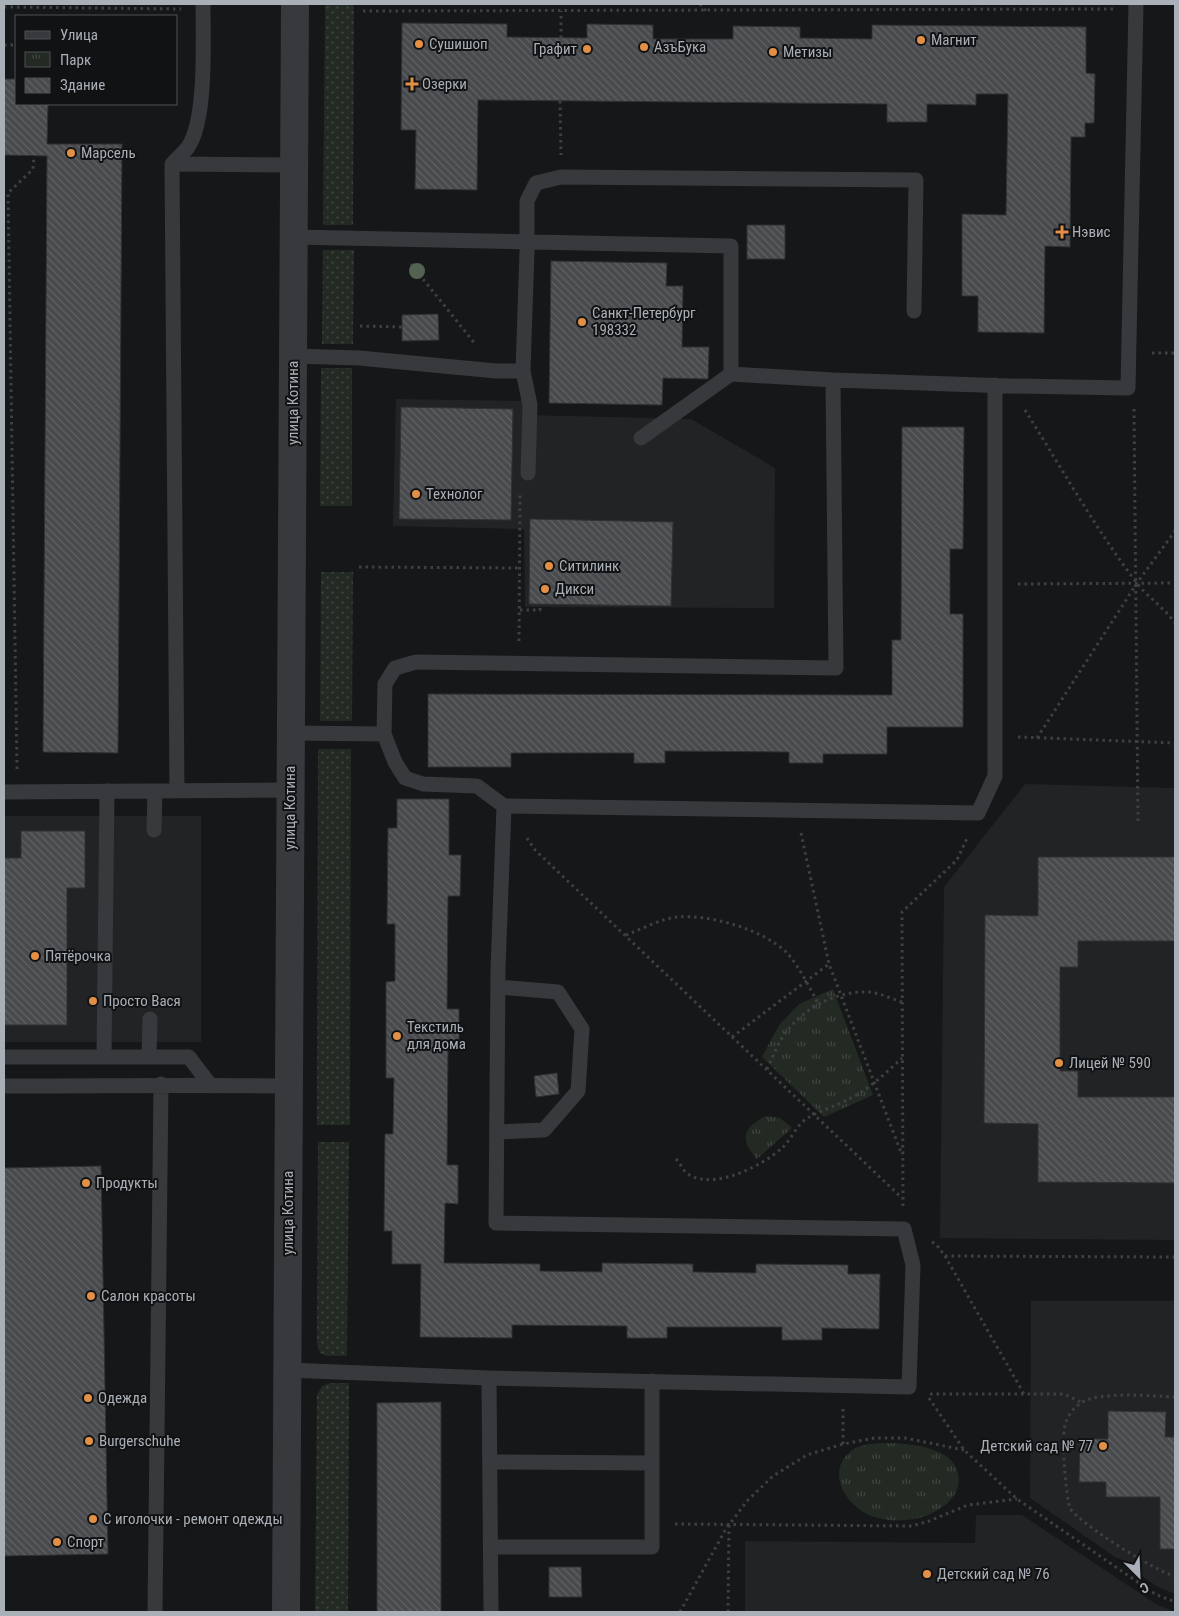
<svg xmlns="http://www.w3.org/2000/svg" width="1179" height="1616" font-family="'Roboto Condensed',sans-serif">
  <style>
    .built { fill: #222325 }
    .grass { fill: url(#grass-dots) }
    .park { fill: url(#park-tufts) }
    .building { fill: url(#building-back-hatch); stroke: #313134 }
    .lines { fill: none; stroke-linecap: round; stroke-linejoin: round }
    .path { stroke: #3e4044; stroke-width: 3; stroke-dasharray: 2.5 4; stroke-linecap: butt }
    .service { stroke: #38393d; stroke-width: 15 }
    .minor { stroke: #38393d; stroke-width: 28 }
    .tree { fill: #546252 }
    .poi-dot { fill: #e19046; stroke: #111213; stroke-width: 2 }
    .labels { text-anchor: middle; stroke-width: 4; stroke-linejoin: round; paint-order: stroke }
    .poi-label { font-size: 15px; fill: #aab0b7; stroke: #111213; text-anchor: start }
    .street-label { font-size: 15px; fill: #aab0b7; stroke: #111213 }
  </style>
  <defs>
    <pattern id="grass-dots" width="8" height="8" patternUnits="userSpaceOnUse" patternTransform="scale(1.25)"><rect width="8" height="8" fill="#232a23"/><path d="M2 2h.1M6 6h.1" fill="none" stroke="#404641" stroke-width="1.8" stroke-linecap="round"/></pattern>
    <pattern id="park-tufts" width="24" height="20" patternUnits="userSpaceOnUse" patternTransform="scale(1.25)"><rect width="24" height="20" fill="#232a23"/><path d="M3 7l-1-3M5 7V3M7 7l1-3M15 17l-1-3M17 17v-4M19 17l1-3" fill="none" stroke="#404641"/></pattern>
    <pattern id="building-back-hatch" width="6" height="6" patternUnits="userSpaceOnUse" patternTransform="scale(1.25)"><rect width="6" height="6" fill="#484a4d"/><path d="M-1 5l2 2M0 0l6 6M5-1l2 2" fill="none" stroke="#606264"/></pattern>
  </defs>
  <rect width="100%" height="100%" fill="#161718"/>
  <!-- built -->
  <path class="built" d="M396 399 526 401V415L691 419 775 468 774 608 525 607 524 529 393 526Z
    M1025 784 1175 788V1240L940 1238 944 887Z
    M4 816H201V1042H4Z
    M1031 1301H1175V1594L1158 1587 1030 1498Z
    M976 1515H1022L1156 1604 1175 1612H745V1541L975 1543Z"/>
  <!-- grass -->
  <path class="grass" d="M325 4H354L353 225H323Z
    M323 250H354L353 344H322Z
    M321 368H352V506H320Z
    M321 572H353L352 721H320Z
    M318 749H351L350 1125H317Z
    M318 1142H349L347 1356H327L320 1353 317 1343Z
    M330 1383H349L348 1612H315L317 1395 322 1386Z"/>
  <!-- park -->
  <path class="park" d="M833 989 873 1095 824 1117 762 1057 779 1025 799 1004Z
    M766 1116 780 1118 792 1128 757 1159C739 1140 743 1127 766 1116Z
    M882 1443C904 1443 949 1445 957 1470 959 1477 960 1484 956 1492 950 1504 935 1513 923 1517 908 1521 889 1522 874 1517 849 1509 824 1474 850 1452 859 1444 871 1444 882 1443Z"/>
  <!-- building -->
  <path class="building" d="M402 23 507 24V37L587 38V24L653 25V39H733V26L800 27V38L872 39V25L1086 27V73L1095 74 1094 123H1085V137H1071L1070 247 1045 246 1044 333 978 332V296H962V214L1006 215 1008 94H976V105L927 104V122H887V104L478 100 477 190 415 189 416 130H401Z
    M4 79H16V104H48L47 144H122L118 753 43 752 47 156 4 155Z
    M747 225H785V259H747Z
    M551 261 667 263 666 286H683L682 347H709L708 379 663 378 662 405 549 403Z
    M438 314 439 340 402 341V315Z
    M401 407 513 409 511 520 399 519Z
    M902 427H964L963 549H950V614H963V727H887V754H823V763H789V752L665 751V763H634V753H511V767H428V694L892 695V640H901Z
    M530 519 673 522 671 606 529 604Z
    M397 799H449V855H461L460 896H448L447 1009H459V1048H448L447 1165H458V1204L445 1203 444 1263 540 1264V1271L602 1272V1263L693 1264V1272L756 1273V1264L848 1265V1274H880L879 1329 822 1328V1340H782V1327H667V1338H627V1326L512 1325V1338L420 1337 421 1264H392V1231H384L385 1134H393L394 1078H386V982L395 981V924H387L388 828H397Z
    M21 831H85V888H67V1025H4V858H21Z
    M1038 857H1175V941H1078V967H1060V1071H1078V1097H1175V1183L1038 1182V1124L984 1123 985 915 1038 916Z
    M557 1073 559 1094 536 1097 534 1076Z
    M101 1166 108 1554 4 1556V1168Z
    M441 1402V1612H377V1403Z
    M1108 1411 1166 1412 1165 1437H1175V1549H1160V1497H1106V1482H1079L1080 1439H1108Z
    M549 1567H581L582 1597H549Z"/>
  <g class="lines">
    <!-- path -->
    <path class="path" d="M700 4 706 11
      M4 7 181 9
      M363 11 1113 9
      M561 38V11
      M4 45H16
      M560 101 561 155
      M411 264 476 345
      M360 326 402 327
      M1152 353H1175
      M1134 409 1138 824
      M1025 410C1061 467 1095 528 1136 582 1147 597 1164 607 1175 623
      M359 567 520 568
      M1018 584 1175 583
      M520 610H540V604
      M519 641 520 495
      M1018 737 1175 743
      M1037 738 1137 583 1175 531
      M17 769 8 193 33 169 34 156
      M801 833 829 964 902 1155
      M527 838 535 850 903 1199
      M626 935C642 929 660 919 677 917 710 914 765 930 788 954 800 968 809 987 818 1003
      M732 1037 829 964
      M767 1069C772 1059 776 1048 782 1038 801 1009 834 991 869 992 880 993 892 999 902 1002
      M676 1159C680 1163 683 1171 688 1174 713 1191 762 1166 782 1148 791 1140 796 1126 806 1119 820 1110 837 1106 851 1098 870 1088 886 1073 902 1058
      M903 1206 902 912 957 860 968 836
      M932 1242 936 1244 945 1256 1175 1257
      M945 1256 1024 1394
      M930 1394H1064L1081 1402
      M1175 1397C1153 1396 1098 1391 1081 1403 1071 1409 1065 1420 1064 1431 1062 1444 1066 1497 1070 1508 1077 1522 1158 1573 1175 1576
      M929 1398 964 1450 1017 1499 1155 1594 1175 1602
      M843 1444V1408
      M675 1524 912 1526 929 1521 968 1505 1017 1499
      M680 1612 728 1525
      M728 1612 729 1525 747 1501 773 1476 807 1455 843 1444 874 1438H905L964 1450"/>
    <!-- service -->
    <path class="service" d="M172 164 294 165
      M294 237 731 246V374
      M527 242V201L536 183 561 177 916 180 914 311
      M294 356 359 358 496 371H523L527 251
      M523 371 530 405 528 473
      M833 380 836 668 416 662 395 668 385 684 384 734 395 762 405 778 423 784 477 786 504 806 978 813 995 776V385
      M641 438 731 374 833 380 1010 386 1128 388 1136 4
      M291 733 384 734
      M177 791 172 164C177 158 184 153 188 147 207 120 203 37 203 4
      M4 792 291 790
      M154 830 155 791
      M104 1056 107 791
      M149 1056 150 1019
      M4 1057H189L211 1086
      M4 1086C99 1086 194 1085 289 1086
      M498 1132 544 1130 578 1091 582 1029 558 992 498 987
      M287 1370 489 1378
      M490 1462 652 1463
      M491 1547H652V1381
      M155 1612 161 1084
      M491 1612 489 1378 909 1387 913 1265 904 1229 496 1223 498 969 504 806"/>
    <!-- minor -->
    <path class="minor" d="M286 1612 295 4"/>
  </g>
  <!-- trees -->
  <circle class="tree" cx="417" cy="271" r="8"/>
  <!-- markers -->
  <g class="poi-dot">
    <circle cx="921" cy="40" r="5"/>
    <circle cx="419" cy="44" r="5"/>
    <circle cx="644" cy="47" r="5"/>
    <circle cx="587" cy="49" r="5"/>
    <circle cx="773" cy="52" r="5"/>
    <path d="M409.5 76.5h5v5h5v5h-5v5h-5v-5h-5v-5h5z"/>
    <circle cx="71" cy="153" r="5"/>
    <path d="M1059.5 224.5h5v5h5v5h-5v5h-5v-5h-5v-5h5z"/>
    <circle cx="582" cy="322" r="5"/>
    <circle cx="416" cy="494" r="5"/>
    <circle cx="549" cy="566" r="5"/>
    <circle cx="545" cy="589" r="5"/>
    <circle cx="35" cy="956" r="5"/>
    <circle cx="93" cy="1001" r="5"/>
    <circle cx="397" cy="1036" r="5"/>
    <circle cx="1059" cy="1063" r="5"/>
    <circle cx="86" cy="1183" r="5"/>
    <circle cx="91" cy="1296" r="5"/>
    <circle cx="88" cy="1398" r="5"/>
    <circle cx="89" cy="1441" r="5"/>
    <circle cx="1103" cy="1446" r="5"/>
    <circle cx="93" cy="1519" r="5"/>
    <circle cx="57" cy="1542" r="5"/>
    <circle cx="927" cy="1574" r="5"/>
  </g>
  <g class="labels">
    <!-- poi labels -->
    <g class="poi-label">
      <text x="931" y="45">Магнит</text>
      <text x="429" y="49">Сушишоп</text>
      <text x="654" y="52">АзъБука</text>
      <text x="577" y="54" text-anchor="end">Графит</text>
      <text x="783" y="57">Метизы</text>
      <text x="422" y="89">Озерки</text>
      <text x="81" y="158">Марсель</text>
      <text x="1072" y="237">Нэвис</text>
      <text x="592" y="318">Санкт-Петербург<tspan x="592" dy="17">198332</tspan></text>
      <text x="426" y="499">Технолог</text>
      <text x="559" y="571">Ситилинк</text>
      <text x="555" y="594">Дикси</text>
      <text x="45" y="961">Пятёрочка</text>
      <text x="103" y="1006">Просто Вася</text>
      <text x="407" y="1032">Текстиль<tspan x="407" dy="17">для дома</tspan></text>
      <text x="1069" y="1068">Лицей № 590</text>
      <text x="96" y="1188">Продукты</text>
      <text x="101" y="1301">Салон красоты</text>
      <text x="98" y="1403">Одежда</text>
      <text x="99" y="1446">Burgerschuhe</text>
      <text x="1093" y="1451" text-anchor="end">Детский сад № 77</text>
      <text x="103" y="1524">С иголочки - ремонт одежды</text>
      <text x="67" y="1547">Спорт</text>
      <text x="937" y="1579">Детский сад № 76</text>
    </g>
    <!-- street labels -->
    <g class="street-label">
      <text transform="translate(293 403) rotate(-90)" y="5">улица Котина</text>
      <text transform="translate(290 808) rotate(-90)" y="5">улица Котина</text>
      <text transform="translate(288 1213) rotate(-90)" y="5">улица Котина</text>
    </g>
  </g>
  <!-- border -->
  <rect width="1179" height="1616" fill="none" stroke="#aab0b7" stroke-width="10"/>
  <!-- legend -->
  <rect x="15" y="15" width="162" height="90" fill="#111213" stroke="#4e5155"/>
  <rect x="25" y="31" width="25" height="8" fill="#38393d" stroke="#4e5155"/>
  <text x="60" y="40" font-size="15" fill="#aab0b7">Улица</text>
  <rect x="25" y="52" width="25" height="15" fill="url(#park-tufts)" stroke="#4e5155"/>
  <text x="60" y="65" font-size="15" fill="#aab0b7">Парк</text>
  <rect x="25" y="78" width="25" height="15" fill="url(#building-back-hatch)" stroke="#4e5155"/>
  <text x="60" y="90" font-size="15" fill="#aab0b7">Здание</text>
  <!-- north arrow -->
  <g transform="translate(1139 1576) rotate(156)" stroke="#111213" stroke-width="4" paint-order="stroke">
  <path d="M0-4L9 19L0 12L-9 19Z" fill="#aab0b7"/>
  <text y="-8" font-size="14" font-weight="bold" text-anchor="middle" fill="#aab0b7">С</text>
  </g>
</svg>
